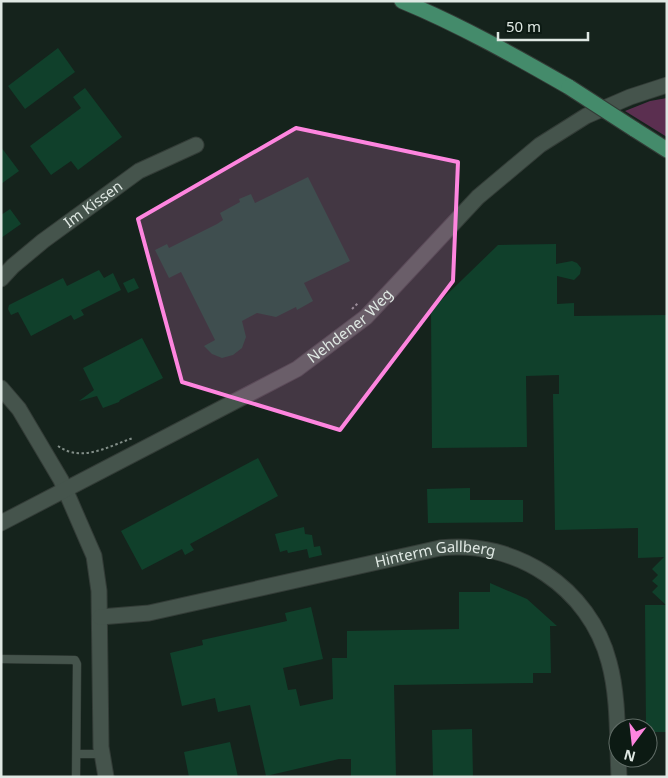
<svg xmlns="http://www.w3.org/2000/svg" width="668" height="778" font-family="'Noto Sans',sans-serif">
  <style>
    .green { fill: #5b2f50 }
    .building { fill: #10402b }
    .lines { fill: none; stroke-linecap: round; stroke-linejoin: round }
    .service-casing { stroke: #333c37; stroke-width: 9 }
    .minor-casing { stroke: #333c37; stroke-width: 17 }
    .tertiary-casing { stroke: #333c37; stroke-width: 17 }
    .primary-casing { stroke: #333c37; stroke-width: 17 }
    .path { stroke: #828e88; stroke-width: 2; stroke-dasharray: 2.5 2.5; stroke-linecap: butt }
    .service { stroke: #45544c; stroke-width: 8 }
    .minor { stroke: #45544c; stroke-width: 15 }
    .tertiary { stroke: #45544c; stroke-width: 15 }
    .primary { stroke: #448b6b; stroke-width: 15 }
    .primary-bridge-casing { stroke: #333c37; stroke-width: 17; stroke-linecap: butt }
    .primary-bridge { stroke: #448b6b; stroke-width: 15 }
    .marked { fill: #fe85df; fill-opacity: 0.2; stroke: #fe85df; stroke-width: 4; stroke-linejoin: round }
    .labels { text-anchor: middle; stroke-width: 4; stroke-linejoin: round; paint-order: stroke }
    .street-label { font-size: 15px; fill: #dfe8e3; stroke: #0c1a13 }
  </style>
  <rect width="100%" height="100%" fill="#15231c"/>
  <!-- green -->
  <path class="green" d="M667 98V137L625 111 650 101Z"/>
  <!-- building -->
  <path class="building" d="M58 48 75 72 25 109 8 86Z
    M85 88 122 137 78 170 71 161 51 175 30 146 81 108 73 97Z
    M1 147 19 171 1 184Z
    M308 177 350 261 304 283 313 301 297 310 296 307 276 317 257 313 242 321 246 337 242 348 233 355 222 358 212 354 204 346 215 340 181 272 169 278 155 250 167 244 169 248 217 224 223 220 220 213 240 202 239 199 251 194 255 203Z
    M10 209 21 224 1 238V215Z
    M556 244V264L572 261 577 263 581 268 580 274 574 280 557 276V304L574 303V316L667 315V732H648L646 728 645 605H666L652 592 658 586 652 581 658 575 652 569 664 557 638 558V528L555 530 553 394H559V375L526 376 527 447 432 448 431 310 498 245Z
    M99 270 104 278 113 273 121 290 81 310 84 315 74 320 71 315 31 336 18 312 11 315 8 309 9 305 63 278 67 286Z
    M134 278 139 288 128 293 123 283Z
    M142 338 163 378 120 400 119 402 103 408 97 396 79 401 94 390 83 368Z
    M258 458 278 496 190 544 194 550 185 555 182 549 142 570 121 531Z
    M470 488V500H523V522L428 523 427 489Z
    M304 527 305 534 312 535 314 547 320 546 322 555 309 558 307 549 288 553 287 550 280 552 275 534Z
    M490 583 527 599 557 626H550L551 673H533V683L394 685 396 777H351V759H339L266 776 250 705 218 712 215 698 182 706 170 653 203 645 202 640 287 621 285 613 311 607 323 659 283 668 288 690 296 689 300 706 333 699 332 658H347V631L459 629V592H490Z
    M472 729 473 777H433L432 730Z
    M230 742 238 777H189L184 752Z"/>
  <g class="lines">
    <defs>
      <path id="service" d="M1 659 75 660 77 664 76 777
        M77 754H102"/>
      <g id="minor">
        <path id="s1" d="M1 279 13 266 43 241 139 171 196 145"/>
        <path d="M1 388 19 409 61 480 94 556 99 591 101 747 106 777"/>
        <path id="s2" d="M100 617 149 613 440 548C515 539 590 588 609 662 619 698 617 740 619 777"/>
      </g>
      <g id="tertiary">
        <path id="s3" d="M1 523 297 369 366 317 478 197 540 145 586 116 630 97 667 85"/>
      </g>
      <path id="primary" d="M402 1C460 25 515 56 569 87
        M634 129 667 150"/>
    </defs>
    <!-- service casing -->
    <use href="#service" class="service-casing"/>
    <!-- minor casing -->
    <use href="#minor" class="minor-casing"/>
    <!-- tertiary casing -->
    <use href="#tertiary" class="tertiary-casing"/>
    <!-- primary casing -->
    <use href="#primary" class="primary-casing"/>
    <!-- path -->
    <path class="path" d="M352 309 359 302
      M58 446C82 463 109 446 133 438"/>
    <!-- service -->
    <use href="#service" class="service"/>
    <!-- minor -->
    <use href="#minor" class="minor"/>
    <!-- tertiary -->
    <use href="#tertiary" class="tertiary"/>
    <!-- primary -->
    <use href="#primary" class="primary"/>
    <defs>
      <path id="primary-bridge" d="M569 87 634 129"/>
    </defs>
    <!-- primary-bridge casing -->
    <use href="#primary-bridge" class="primary-bridge-casing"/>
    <!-- primary-bridge -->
    <use href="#primary-bridge" class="primary-bridge"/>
  </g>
  <!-- marked area -->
  <path class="marked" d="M296 128 458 162 453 281 340 430 182 382 138 219Z"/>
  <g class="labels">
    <!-- street labels -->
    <g class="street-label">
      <text dy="5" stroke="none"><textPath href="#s1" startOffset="119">Im Kissen</textPath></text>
      <text dy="5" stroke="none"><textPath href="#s3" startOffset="402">Nehdener Weg</textPath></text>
      <text dy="5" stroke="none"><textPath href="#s2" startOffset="342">Hinterm Gallberg</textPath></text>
    </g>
  </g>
  <!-- border -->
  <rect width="668" height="778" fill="none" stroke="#dfe8e3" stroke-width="5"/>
  <!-- north arrow -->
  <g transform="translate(633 743) rotate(195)"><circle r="24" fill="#0c1a13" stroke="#606c66"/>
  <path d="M0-4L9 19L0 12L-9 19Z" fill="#fe85df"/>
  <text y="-8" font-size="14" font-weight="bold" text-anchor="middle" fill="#dfe8e3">N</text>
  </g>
  <!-- scale -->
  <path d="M498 32v8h90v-8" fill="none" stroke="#dfe8e3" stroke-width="2.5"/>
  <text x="506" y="32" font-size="15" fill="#dfe8e3" stroke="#0c1a13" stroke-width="4" paint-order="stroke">50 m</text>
</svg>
